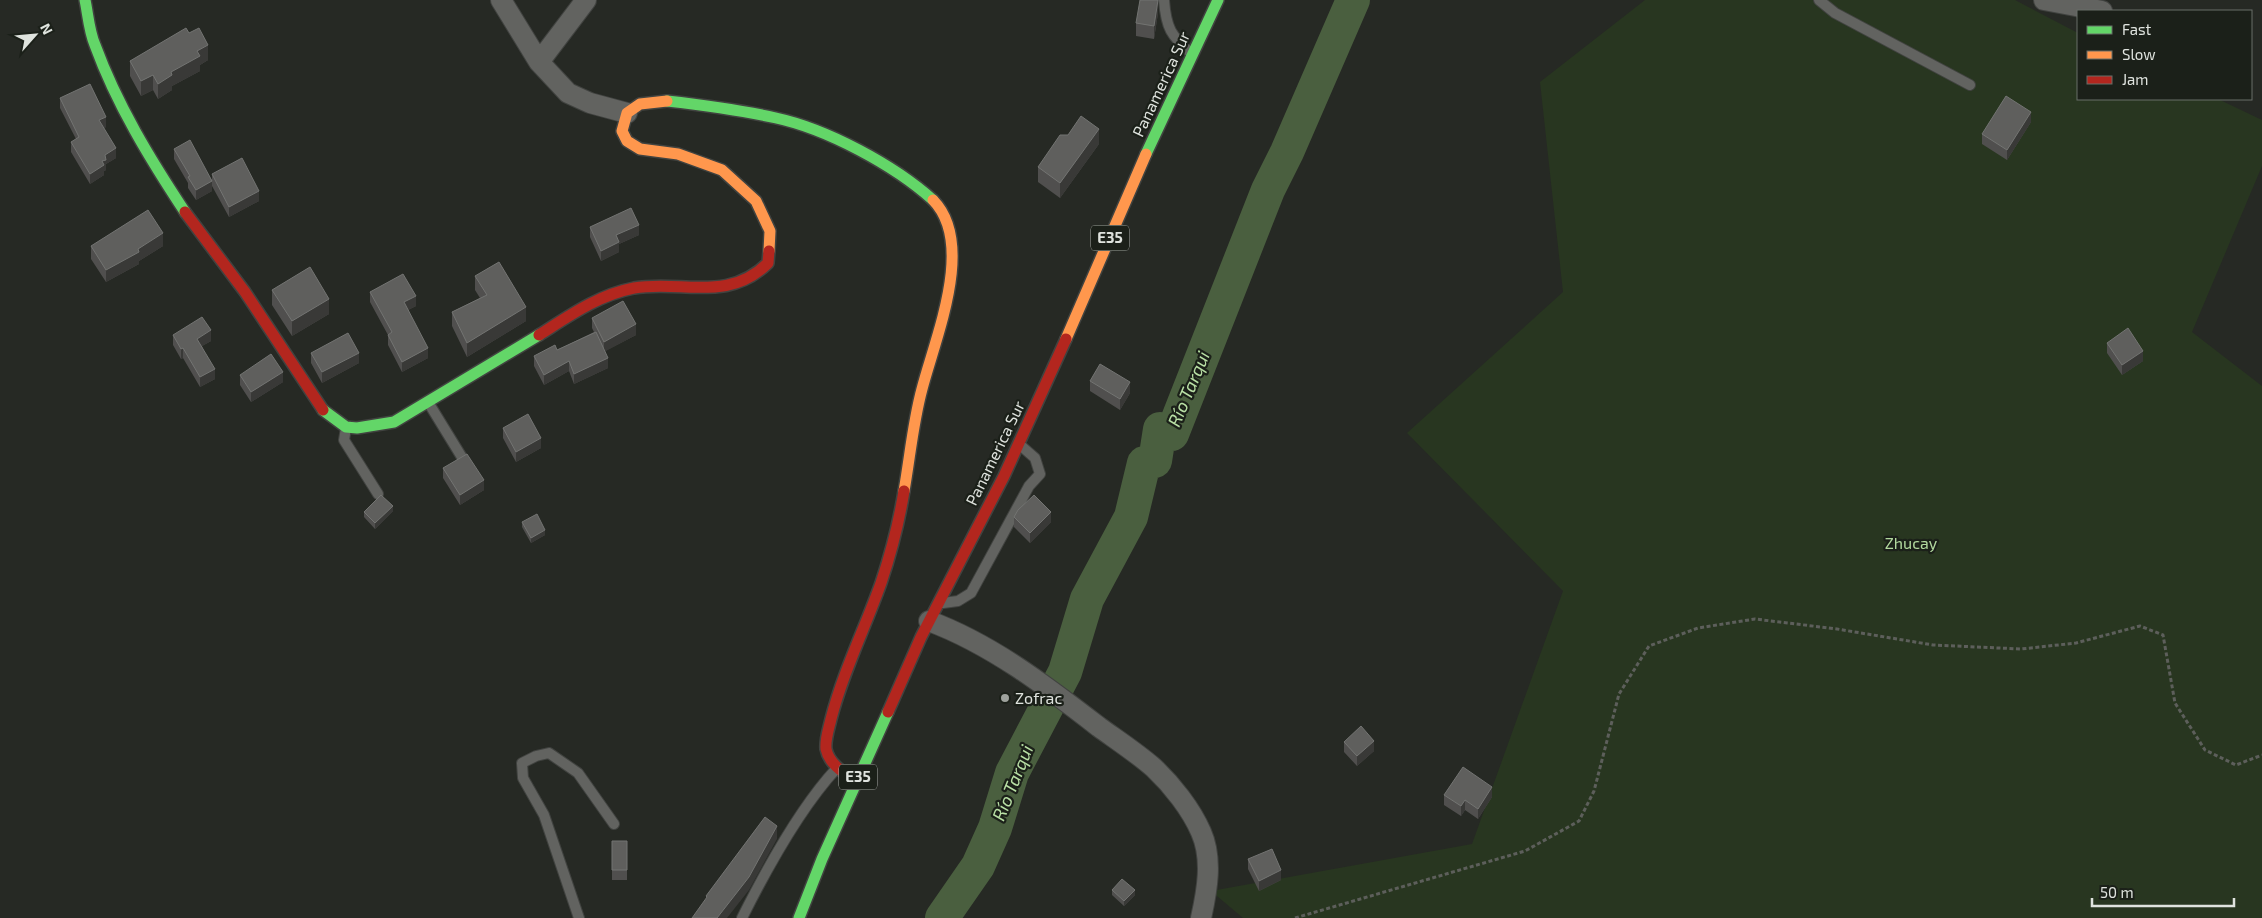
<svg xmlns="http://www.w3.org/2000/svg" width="2262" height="918" font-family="'Exo 2',sans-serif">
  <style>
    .green { fill: #283620 }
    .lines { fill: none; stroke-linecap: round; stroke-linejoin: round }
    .river { stroke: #4a5f3f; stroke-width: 34 }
    .lane-casing { stroke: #414340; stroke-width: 12 }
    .street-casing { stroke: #414340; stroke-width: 22 }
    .fast-casing { stroke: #414340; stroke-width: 14 }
    .slow-casing { stroke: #414340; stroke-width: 14 }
    .jam-casing { stroke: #414340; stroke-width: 14 }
    .path { stroke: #5d5f5b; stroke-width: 3; stroke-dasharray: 4 2.5; stroke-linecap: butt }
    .lane { stroke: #626360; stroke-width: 10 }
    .street { stroke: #626360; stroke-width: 20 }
    .fast { stroke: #63d668; stroke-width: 11 }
    .slow { stroke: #ff974d; stroke-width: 11 }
    .jam { stroke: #b3261e; stroke-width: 11 }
    .wall { fill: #504f4e }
    .shaded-wall { fill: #393937 }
    .building { fill: #5f5f5d; stroke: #737472 }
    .poi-dot { fill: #9ea29d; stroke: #1b2019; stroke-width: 2 }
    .labels { text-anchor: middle; stroke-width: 4.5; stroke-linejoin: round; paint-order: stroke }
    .shield { fill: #1b2019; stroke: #a4a8a3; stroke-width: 1 }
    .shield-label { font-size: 15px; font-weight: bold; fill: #dfe3de }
    .street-label { font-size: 16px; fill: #dfe3de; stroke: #1b2019 }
    .park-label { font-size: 16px; fill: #b2d99e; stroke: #1b2019 }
    .poi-label { font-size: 16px; fill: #dfe3de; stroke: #1b2019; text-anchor: start }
    .water-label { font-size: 18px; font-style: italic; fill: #b9e0a5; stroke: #1b2019 }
  </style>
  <rect width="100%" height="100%" fill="#262924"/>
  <!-- green -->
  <path class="green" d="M1645 0H2015L2078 33V99H2218L2262 120V166L2192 332 2262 386V918H1243L1211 891 1472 844 1563 591 1407 433 1563 292 1540 82Z"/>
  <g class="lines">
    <!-- river -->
    <path class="river" d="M942 918 978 866 995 828 1012 773 1065 672 1087 599 1131 517 1144 463 1155 461 1160 429 1172 434 1268 190 1287 152 1353 0"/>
    <defs>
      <path id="lane" d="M1164 0C1166 28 1171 36 1192 54
        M1819 0 1835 13 1970 85
        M428 402 463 459
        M346 428 344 440 378 494
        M943 603 958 601 971 593 1029 486 1040 474 1035 458 1019 444
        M579 918 544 815 523 778 522 763 536 756 549 753 578 773 614 824
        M742 918C766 870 800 808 836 769"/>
      <path id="street" d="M501 0 539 62 568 93 590 103 627 113
        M2044 0 2102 11
        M539 62 586 0
        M929 621C991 644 1046 686 1099 727 1117 740 1137 753 1154 768 1172 785 1191 809 1201 832 1213 859 1207 891 1201 918"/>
      <path id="fast" d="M85 0C88 14 89 31 95 45 117 105 150 159 185 212
        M667 101C703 105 740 110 776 118 827 129 894 165 933 200
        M1146 154 1218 0
        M323 410 346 427 357 428 394 422 539 335
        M799 918 822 859 888 712"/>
      <path id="slow" d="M667 101 640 104 627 113 622 131 627 141 640 149 678 154 722 170 756 201 770 231 769 251
        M1066 339 1146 154
        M904 491C910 457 913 422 922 389 935 338 976 244 933 200"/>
      <path id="jam" d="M185 212 245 292 323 410
        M539 335C569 316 598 295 634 288 682 280 728 303 768 263L769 251
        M888 712 921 637 1004 476 1066 339
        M856 781C844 773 829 764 826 749 825 739 829 728 831 719 843 672 865 628 881 583 891 553 899 522 904 491"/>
    </defs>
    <!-- lane casing -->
    <use href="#lane" class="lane-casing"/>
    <!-- street casing -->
    <use href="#street" class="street-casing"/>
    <!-- fast casing -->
    <use href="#fast" class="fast-casing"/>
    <!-- slow casing -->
    <use href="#slow" class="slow-casing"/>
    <!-- jam casing -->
    <use href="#jam" class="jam-casing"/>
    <!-- path -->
    <path class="path" d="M1295 918 1525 851 1579 821 1594 791 1619 694 1649 646 1698 628 1755 619 1837 629 1933 645 2021 649 2076 643 2140 626 2163 635 2175 703 2205 750 2236 765 2262 755"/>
    <!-- lane -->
    <use href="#lane" class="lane"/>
    <!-- street -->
    <use href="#street" class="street"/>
    <!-- fast -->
    <use href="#fast" class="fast"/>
    <!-- slow -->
    <use href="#slow" class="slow"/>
    <!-- jam -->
    <use href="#jam" class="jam"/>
  </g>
  <!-- wall -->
  <path class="wall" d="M1158 13 1154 39 1136 36V23Z
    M189 33 208 60 200 65V71L172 86V90L158 99 153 90 141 96 130 76V61Z
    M60 98 106 127 104 128 116 158 106 164V170L104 171V175L90 184 71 152V142L76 139 60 108Z
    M2031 122 2007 160 1982 144V134Z
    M1099 144 1060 198 1038 182V167Z
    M174 149 212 180V174L259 201 229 217 212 186V191L196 200 188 188V183L174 159Z
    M590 227 639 235 619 244V252L601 261 590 237Z
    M91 246H163L139 261V264L106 282 91 259Z
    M475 276 526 321 467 357 452 326V312L480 298 475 290Z
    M272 290 329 314 292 336 272 305Z
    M370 292 416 306 408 310 428 358 402 372 388 345V335L370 302Z
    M592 318 636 335 605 351 608 368 574 384 569 371 544 385 534 366V356L557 350 594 332 592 328Z
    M173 335 211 341 202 346 215 379 200 387 183 358 181 359 173 345Z
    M2107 343 2143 361 2122 375 2107 353Z
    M311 353 359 363 322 383 311 363Z
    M240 375 283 382 251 402 240 385Z
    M1090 381 1130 393 1120 410 1090 391Z
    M503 428 541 448 516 462 503 438Z
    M443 468 484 490 460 505 443 478Z
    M393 511 375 529 364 517V512Z
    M1014 517 1051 522 1030 543 1014 527Z
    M522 522 545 535 531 543 522 527Z
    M1344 742 1374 751 1357 766 1344 752Z
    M1444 795 1492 797 1478 819 1465 810 1461 816 1444 805Z
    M612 841H627V880H612Z
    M1248 859 1281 880 1259 891 1248 869Z
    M1112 890 1135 895 1124 906 1112 895Z"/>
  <!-- shaded-wall -->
  <path class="shaded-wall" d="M1158 0V13L1154 39V26Z
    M208 45V60L200 65V71L172 86V90L158 99V84L171 72 197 51Z
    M153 75V90L141 96V81Z
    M2031 112V122L2007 160V150Z
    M106 117V127L99 130V120Z
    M1099 129V144L1060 198V183Z
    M116 148V158L106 164V170L104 171V175L90 184V174L102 161 105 155Z
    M212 181V191L196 200V190Z
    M259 191V201L229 217V207Z
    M639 225V235L619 244V252L601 261V251L616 235Z
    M163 233V246L139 261V264L106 282V270Z
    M416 296V306L404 312V302Z
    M329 299V314L292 336V321Z
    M526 307V321L467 357V343Z
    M636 324V335L604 352V342Z
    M211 330V341L197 349V339Z
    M183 348V358L181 359V349Z
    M428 348V358L402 372V362Z
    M2143 351V361L2122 375V365Z
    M359 353V363L322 383V372Z
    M608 358V368L574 384V374Z
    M569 361V371L544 385V375Z
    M215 369V379L200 387V377Z
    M283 372V382L251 402V392Z
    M1130 382V393L1120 410V399Z
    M541 438V448L516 462V452Z
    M484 480V490L460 505V495Z
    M393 506V511L375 529V523Z
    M1051 512V522L1030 543V533Z
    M545 530V535L531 543V538Z
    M1374 741V751L1357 766V756Z
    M1492 787V797L1478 819V809Z
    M1465 800V810L1461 816V806Z
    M777 826V839L749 890 727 918H717Z
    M1281 870V880L1259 891V881Z
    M1135 890V895L1124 906V901Z"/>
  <!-- building -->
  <path class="building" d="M1140 0H1158L1154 26 1136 23Z
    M186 28 189 33 199 28 208 45 197 51 200 56 171 72 172 75 158 84 153 75 141 81 130 61Z
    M90 84 106 117 99 120 116 148 105 155 106 160 102 161 104 165 90 174 71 142 79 137 60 98Z
    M2006 96 2031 112 2007 150 1982 134Z
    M1081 116 1099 129 1060 183 1038 167 1060 135H1068Z
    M190 140 212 181 196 190 188 177 190 176 174 149Z
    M242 158 259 191 229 207 212 174Z
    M631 208 639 225 616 235 619 242 601 251 590 227Z
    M148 210 163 233 138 249 139 252 106 270 91 246Z
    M499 262 526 307 467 343 452 312 487 295 475 276Z
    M310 267 329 299 292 321 272 290Z
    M403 274 416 296 404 302 428 348 402 362 388 335 392 332 370 292Z
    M623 301 636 324 604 342 592 318Z
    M202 317 211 330 197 339 215 369 200 377 183 348 181 349 173 335Z
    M2128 328 2143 351 2122 365 2107 343Z
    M596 332 608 358 574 374 569 361 544 375 534 356 555 345 557 350Z
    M348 333 359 353 322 372 311 353Z
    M271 354 283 372 251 392 240 375Z
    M1100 364 1130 382 1120 399 1090 381Z
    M528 414 541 438 516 452 503 428Z
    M467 454 484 480 460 495 443 468Z
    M381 495 393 506 375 523 364 512Z
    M1034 495 1051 512 1030 533 1014 517 1018 510Z
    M537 514 545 530 531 538 522 522Z
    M1361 726 1374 741 1357 756 1344 742Z
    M1463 767 1492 787 1478 809 1465 800 1461 806 1444 795Z
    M765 817 777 826 749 877 717 918H692L707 897 706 896Z
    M612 841H627V870H612Z
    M1272 849 1281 870 1259 881 1248 859Z
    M1122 879 1135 890 1124 901 1112 890Z"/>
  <!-- markers -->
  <circle class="poi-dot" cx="1005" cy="698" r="5"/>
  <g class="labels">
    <!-- shield labels -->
    <g class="shield">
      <rect x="1091" y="225.5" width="38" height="25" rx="4"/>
      <rect x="839" y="764.5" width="38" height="25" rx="4"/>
    </g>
    <g class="shield-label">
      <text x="1110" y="243">E35</text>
      <text x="858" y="782">E35</text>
    </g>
    <!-- street labels -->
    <g class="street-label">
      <text transform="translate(1161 84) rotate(-65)" y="6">Panamerica Sur</text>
      <text transform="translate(995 453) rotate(-64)" y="6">Panamerica Sur</text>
    </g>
    <!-- park labels -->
    <g class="park-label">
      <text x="1911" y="549">Zhucay</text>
    </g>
    <!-- poi labels -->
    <g class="poi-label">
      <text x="1015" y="704">Zofrac</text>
    </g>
    <!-- water labels -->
    <g class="water-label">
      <text transform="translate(1189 389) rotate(-67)" y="6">Río Tarqui</text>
      <text transform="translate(1013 783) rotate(-68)" y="6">Río Tarqui</text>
    </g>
  </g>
  <!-- legend -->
  <rect x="2077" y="10" width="175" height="90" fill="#1b2019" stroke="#696e68"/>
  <rect x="2087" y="26" width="25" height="8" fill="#63d668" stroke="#696e68"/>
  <text x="2122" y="35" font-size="15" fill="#dfe3de">Fast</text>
  <rect x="2087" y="51" width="25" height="8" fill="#ff974d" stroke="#696e68"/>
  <text x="2122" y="60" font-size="15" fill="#dfe3de">Slow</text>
  <rect x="2087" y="76" width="25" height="8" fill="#b3261e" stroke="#696e68"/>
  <text x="2122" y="85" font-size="15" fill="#dfe3de">Jam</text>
  <!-- north arrow -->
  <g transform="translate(35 35) rotate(63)" stroke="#1b2019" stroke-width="4" paint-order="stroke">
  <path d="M0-4L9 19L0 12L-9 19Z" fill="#dfe3de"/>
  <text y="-8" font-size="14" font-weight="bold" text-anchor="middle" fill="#dfe3de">N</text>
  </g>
  <!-- scale -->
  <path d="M2092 898v8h142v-8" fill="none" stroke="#dfe3de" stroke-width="2.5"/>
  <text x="2100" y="898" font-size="15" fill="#dfe3de" stroke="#1b2019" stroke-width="4" paint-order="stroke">50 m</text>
</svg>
